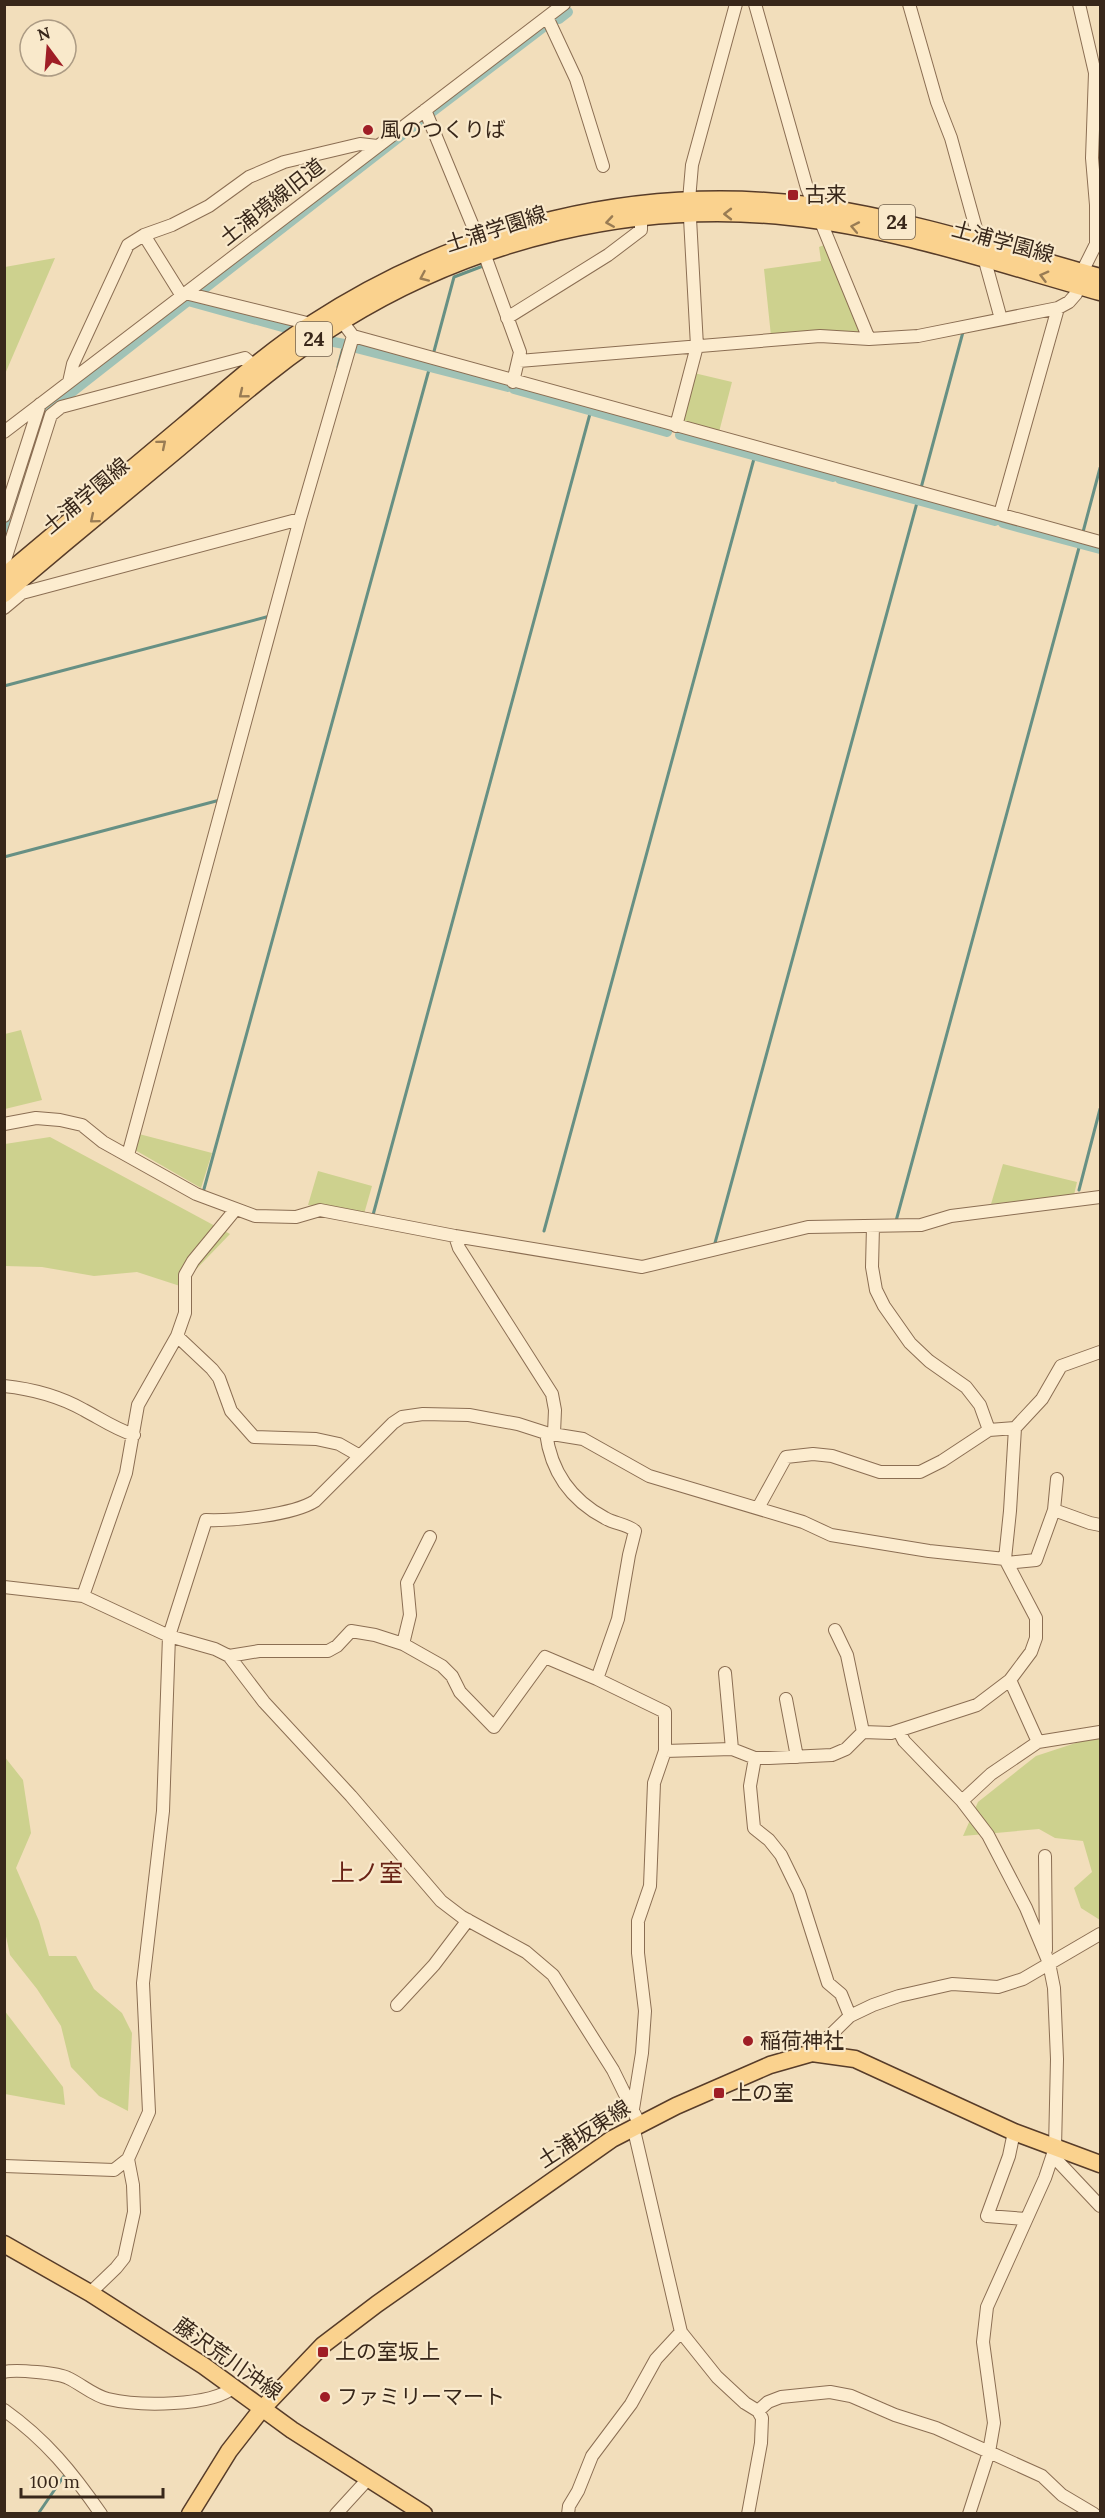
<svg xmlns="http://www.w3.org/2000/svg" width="1105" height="2518" font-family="Lora,'Noto Sans JP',serif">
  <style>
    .green { fill: #cdd18e }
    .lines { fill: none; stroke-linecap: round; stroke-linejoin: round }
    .stream { stroke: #679084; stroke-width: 3 }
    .canal { stroke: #a0c2b6; stroke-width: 10 }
    .minor-casing { stroke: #8b6e53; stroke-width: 14 }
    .major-casing { stroke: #573c29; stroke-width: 19 }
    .minor { stroke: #fceccf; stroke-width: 12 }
    .major { stroke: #fad28e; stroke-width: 16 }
    .oneway { stroke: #997c54 }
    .poi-dot { fill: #9f1e26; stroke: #f9e9cb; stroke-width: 2 }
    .labels { text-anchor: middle; stroke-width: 4.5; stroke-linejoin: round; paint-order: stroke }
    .shield { fill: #f9e9cb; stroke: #72614f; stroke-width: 1.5 }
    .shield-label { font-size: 20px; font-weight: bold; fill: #38271a }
    .poi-label { font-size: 21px; fill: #38271a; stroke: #f9e9cb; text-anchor: start }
    .street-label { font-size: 21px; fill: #38271a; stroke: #f9e9cb }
    .quarter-label { font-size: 24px; fill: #692215; stroke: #f9e9cb }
  </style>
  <rect width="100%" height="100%" fill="#f2debb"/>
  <!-- green -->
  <path class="green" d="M824 245 860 333 771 336 764 269 821 261 819 247Z
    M55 258 5 374V267Z
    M694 373 732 382 719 432 682 423Z
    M21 1030 42 1100 5 1109V1034Z
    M139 1134 212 1153 201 1188 135 1150Z
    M50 1137 230 1234 180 1286 137 1272 94 1276 42 1267 5 1266V1144Z
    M1003 1164 1077 1182 1074 1195 991 1204Z
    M318 1171 372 1186 364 1214 308 1205Z
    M1100 1735V1920L1081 1908 1074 1888 1092 1872 1083 1841 1055 1838 1039 1829 963 1836 978 1802 1036 1756Z
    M4 1756 23 1780 31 1833 16 1868 39 1921 49 1956H76L94 1989 122 2013 132 2033 128 2111 99 2096 71 2067 61 2026 37 1989 10 1955 4 1927Z
    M4 2010 63 2087 65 2105 5 2094Z"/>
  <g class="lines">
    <!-- stream -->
    <path class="stream" d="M433 355 454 277 483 266 484 268
      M338 367 344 344
      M921 488 963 332
      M1083 532 1100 468
      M4 686 270 616
      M4 857 220 800
      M204 1189 430 366
      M1079 1190 1100 1109
      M373 1215 591 410
      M896 1221 1080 544
      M544 1231 755 455
      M715 1243 918 499
      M38 2514 64 2476"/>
    <!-- canal -->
    <path class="canal" d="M559 19 568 12
      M432 112 545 26
      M413 127 424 118
      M200 292 402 135
      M334 342 344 344
      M356 348 508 387
      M514 389 667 432
      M49 410 188 301 286 328
      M680 435 833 477
      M840 479 995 521
      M15 508 24 481
      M1003 523 1100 549
      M4 541 10 524"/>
    <defs>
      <path id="minor" d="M755 4 807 188 869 339
        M909 4 937 102 951 138 1001 319
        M547 17 576 79 603 166
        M425 110 484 253 520 352 513 382
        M144 235 182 296
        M185 293 311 324
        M338 316 353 336 1100 542
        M507 318 608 255 641 230V218
        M519 361 820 336 869 339 918 336 1058 308 1069 302 1076 294 1082 272 1096 244V205L1092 158 1095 73 1079 4
        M69 382 73 364 128 245 144 235 172 225 209 206 249 177 284 162 360 144 377 146
        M676 426 697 346 689 200 692 165 736 4
        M4 432 564 4
        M1000 514 1058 308
        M4 516 40 404
        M4 563 51 415 61 407 245 358 260 371
        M4 608 22 593 300 519
        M4 1124 36 1118 60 1120 82 1125 103 1142 196 1194 255 1216 296 1217 320 1210 455 1236 642 1267 808 1227 921 1225 951 1216 1100 1197
        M128 1155 300 519 353 336
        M873 1226 872 1267 876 1290 884 1306 910 1343 929 1361 966 1387 980 1405 989 1430 1015 1428
        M455 1236 459 1248 552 1394 555 1410 554 1433
        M177 1336 212 1369 219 1378 231 1411 254 1437 316 1439 339 1444 360 1456
        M4 1386C33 1389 59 1396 84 1410 101 1419 115 1429 134 1435
        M546 1433C551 1472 571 1500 605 1518 615 1524 627 1524 635 1531L629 1555 618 1619 597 1679
        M758 1508 786 1457 813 1454 832 1456 880 1472H920L942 1461 989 1430
        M1054 1510 1057 1479
        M1007 1563 1036 1560 1054 1510 1090 1523 1100 1525
        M4 1587 83 1596 169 1636 215 1649 229 1656 264 1702 351 1796 441 1901 462 1917 526 1952 553 1975 613 2070 639 2123
        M83 1596 126 1473 138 1405 177 1336 185 1313V1275L193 1261 235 1210
        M835 1630 847 1655 863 1732
        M403 1644 410 1615 407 1583 430 1537
        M229 1656 259 1651H328L337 1646 351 1631 375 1635 403 1644 442 1666 452 1676 460 1692 494 1727 545 1657 597 1679 665 1712V1751L654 1783 650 1886 638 1921V1953L645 2011 642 2053 633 2109
        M725 1673 732 1749
        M1010 1680 1038 1742 1100 1732
        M786 1699 797 1757
        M899 1731 904 1741 962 1801 988 1835 1026 1908 1049 1963 1054 1988 1057 2059 1055 2148 1045 2178 987 2307 983 2342 994 2423 989 2452 969 2514
        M665 1751 732 1749 755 1758H769L832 1755 846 1749 863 1732 891 1733 977 1705 1010 1680 1031 1652 1036 1638V1618L1005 1559 1010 1511 1015 1428 1042 1399 1061 1366 1100 1352
        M755 1758 750 1786 754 1828 769 1840 781 1855 799 1892 828 1983 841 1994 850 2016
        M962 1801 991 1774 1038 1742
        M1045 1856 1046 1950
        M397 2005 434 1965 468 1920
        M812 2053 850 2016 873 2005 899 1996 952 1984 998 1987 1023 1979 1100 1934
        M633 2126 681 2332 717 2377 745 2403 758 2411 762 2418 761 2443 748 2514
        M1014 2132 1009 2156 987 2216 1026 2219
        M1053 2156 1100 2206
        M4 2166 114 2170 128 2159 149 2112 143 1983 163 1811 169 1636 206 1520C233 1521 293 1515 315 1501L393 1423 402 1417 423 1414 469 1415 518 1424 546 1433 583 1439 649 1476 803 1522 831 1535 929 1551 1005 1559
        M90 2293 116 2268 124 2258 134 2212 133 2185 128 2159
        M4 2372C16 2369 58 2373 68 2378 81 2384 94 2396 108 2399 138 2406 211 2407 234 2387
        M4 2410C46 2440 72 2472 101 2514
        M758 2411 768 2402 781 2397 830 2392 851 2396 895 2415 936 2428 1042 2476 1062 2495 1094 2514
        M336 2514 368 2479
        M568 2514 569 2506 578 2491 592 2456 631 2404 656 2359 681 2332"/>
      <path id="major" d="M4 576C64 526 124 476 183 426 225 391 266 353 313 323 461 227 638 182 815 206 912 220 1006 251 1100 277
        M4 594C62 545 121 496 179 448 232 403 284 357 344 320 475 239 636 200 790 217 896 228 999 264 1100 292
        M4 2244 90 2293 204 2366 292 2430 424 2514
        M190 2514 229 2451 261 2410 323 2345 377 2304 612 2139 676 2106 770 2065 812 2053 855 2059 1014 2132 1100 2164"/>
    </defs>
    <!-- minor casing -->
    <use href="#minor" class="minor-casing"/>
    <!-- major casing -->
    <use href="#major" class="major-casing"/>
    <!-- minor -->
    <use href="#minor" class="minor"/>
    <!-- major -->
    <use href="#major" class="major"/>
  </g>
  <!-- one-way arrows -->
  <defs><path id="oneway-chevron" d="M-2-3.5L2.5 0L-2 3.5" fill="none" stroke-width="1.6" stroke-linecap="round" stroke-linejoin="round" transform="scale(1.5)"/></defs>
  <g class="oneway">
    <use href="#oneway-chevron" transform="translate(728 214) rotate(-180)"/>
    <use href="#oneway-chevron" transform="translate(610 222) rotate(171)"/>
    <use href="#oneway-chevron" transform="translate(855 227) rotate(-169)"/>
    <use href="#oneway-chevron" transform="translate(1044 276) rotate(-165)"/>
    <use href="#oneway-chevron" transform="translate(424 277) rotate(156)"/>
    <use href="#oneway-chevron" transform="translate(243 394) rotate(141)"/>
    <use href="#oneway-chevron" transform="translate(162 444) rotate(-40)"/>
    <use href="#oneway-chevron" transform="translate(94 519) rotate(140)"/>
  </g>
  <!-- markers -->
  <g class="poi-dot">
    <circle cx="368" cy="130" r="6"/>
    <rect x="787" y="189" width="12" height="12" rx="3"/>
    <circle cx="748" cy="2041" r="6"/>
    <rect x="713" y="2087" width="12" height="12" rx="3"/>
    <rect x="317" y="2346" width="12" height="12" rx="3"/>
    <circle cx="325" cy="2397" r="6"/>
  </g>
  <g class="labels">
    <!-- shield labels -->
    <g class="shield">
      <rect x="879" y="205" width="36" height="34" rx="4.5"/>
      <rect x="296" y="322" width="36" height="34" rx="4.5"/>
    </g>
    <g class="shield-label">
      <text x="897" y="229">24</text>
      <text x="314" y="346">24</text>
    </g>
    <!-- poi labels -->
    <g class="poi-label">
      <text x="380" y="137">風のつくりば</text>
      <text x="805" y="202">古来</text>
      <text x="760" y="2048">稲荷神社</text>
      <text x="731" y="2100">上の室</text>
      <text x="335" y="2359">上の室坂上</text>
      <text x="337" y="2404">ファミリーマート</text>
    </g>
    <!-- street labels -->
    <g class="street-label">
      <text transform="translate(272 202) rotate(-38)" y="7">土浦境線旧道</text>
      <text transform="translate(496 229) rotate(-18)" y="7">土浦学園線</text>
      <text transform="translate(1003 242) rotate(15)" y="7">土浦学園線</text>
      <text transform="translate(86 496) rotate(-40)" y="7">土浦学園線</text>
      <text transform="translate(584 2134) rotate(-33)" y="7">土浦坂東線</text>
      <text transform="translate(228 2359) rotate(35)" y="7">藤沢荒川沖線</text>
    </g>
    <!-- quarter labels -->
    <g class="quarter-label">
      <text x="367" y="1881">上ノ室</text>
    </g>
  </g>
  <!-- border -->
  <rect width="1105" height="2518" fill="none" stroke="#38271a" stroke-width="12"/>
  <!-- north arrow -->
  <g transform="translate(48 48) rotate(344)"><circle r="28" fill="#f9e9cb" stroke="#ac9b84" stroke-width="1.5"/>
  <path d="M0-4.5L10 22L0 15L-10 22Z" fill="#9f1e26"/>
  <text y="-9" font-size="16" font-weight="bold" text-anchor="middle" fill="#38271a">N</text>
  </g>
  <!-- scale -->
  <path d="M21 2488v9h142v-9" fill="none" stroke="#38271a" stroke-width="3"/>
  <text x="30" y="2488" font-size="18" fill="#38271a" stroke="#f9e9cb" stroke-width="4.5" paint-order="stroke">100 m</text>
</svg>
